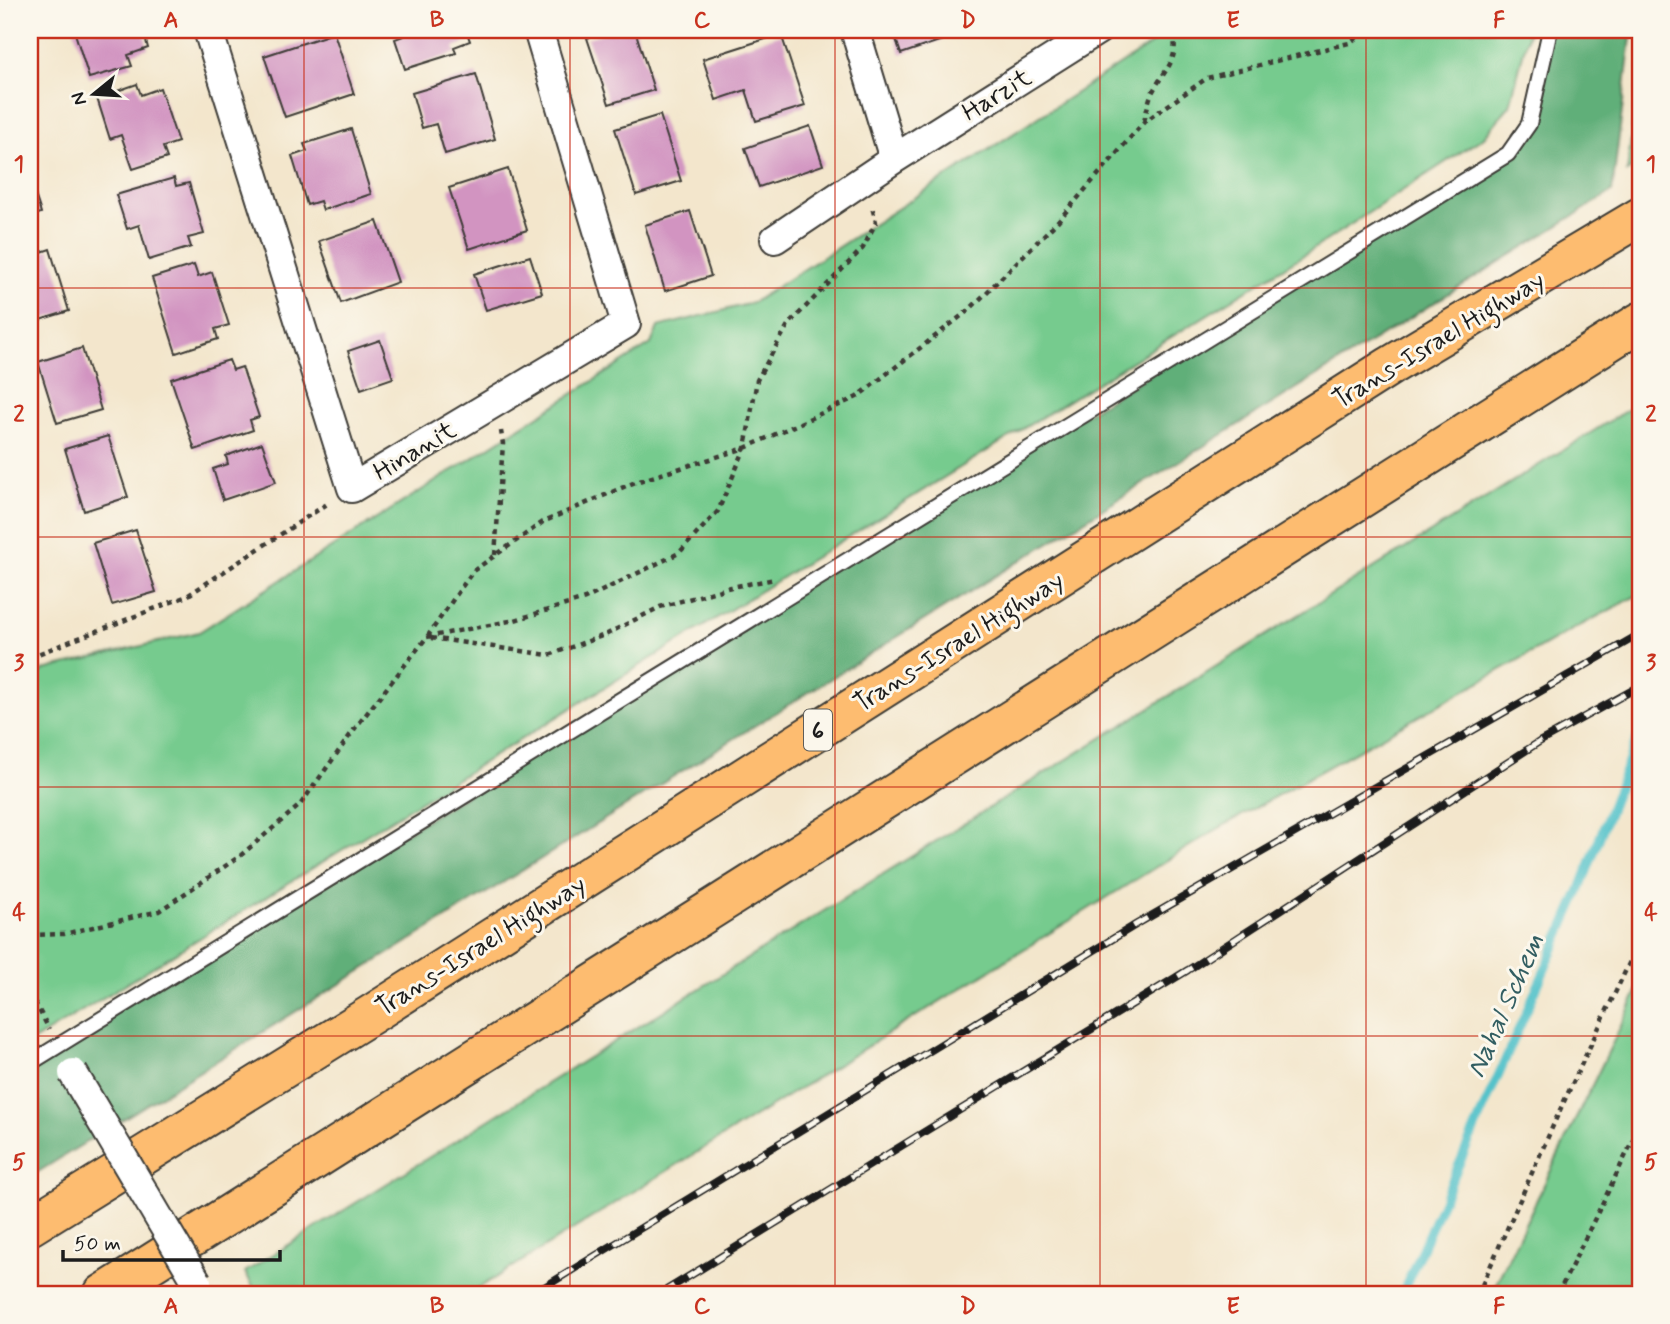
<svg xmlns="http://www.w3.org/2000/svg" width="1670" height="1324" font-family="Mynerve,sans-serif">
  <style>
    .green { fill: #76cb8e; stroke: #497455; stroke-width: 2 }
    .forest { fill: #60af79; stroke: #3e664a; stroke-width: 2 }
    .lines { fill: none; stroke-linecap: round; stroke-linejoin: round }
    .stream { stroke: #54c2ca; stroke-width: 9 }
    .building { fill: #d294c1 }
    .service-casing { stroke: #3c3a36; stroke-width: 18 }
    .minor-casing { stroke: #3c3a36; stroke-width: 32 }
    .motorway-casing { stroke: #3c3a36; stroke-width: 42 }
    .path { stroke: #3c3a36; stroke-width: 4.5; stroke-dasharray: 5 5; stroke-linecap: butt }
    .service { stroke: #fff; stroke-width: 14 }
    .minor { stroke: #fff; stroke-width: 28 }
    .motorway { stroke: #fdbc6f; stroke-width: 38 }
    .rail-casing { stroke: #1c1c1c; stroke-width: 8 }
    .rail { stroke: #fbf7ec; stroke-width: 5; stroke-dasharray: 16; stroke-linecap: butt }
    .minor-bridge-casing { stroke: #3c3a36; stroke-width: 32; stroke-linecap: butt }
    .minor-bridge { stroke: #fff; stroke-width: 28 }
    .grid { fill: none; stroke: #c8321e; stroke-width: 2; stroke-opacity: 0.55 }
    .labels { text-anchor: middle; stroke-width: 6; stroke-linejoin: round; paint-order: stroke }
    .shield { fill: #fbf7ec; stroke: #5f5e5a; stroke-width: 2 }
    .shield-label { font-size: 24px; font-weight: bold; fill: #1c1c1c }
    .street-label { font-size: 26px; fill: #1c1c1c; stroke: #fbf7ec }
    .water-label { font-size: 28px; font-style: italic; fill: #325e62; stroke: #fbf7ec }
    .neatline { fill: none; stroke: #c8321e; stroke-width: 2.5 }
    .grid-label { font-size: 23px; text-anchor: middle; font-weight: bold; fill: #c8321e }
  </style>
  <rect width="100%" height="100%" fill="#fbf7ec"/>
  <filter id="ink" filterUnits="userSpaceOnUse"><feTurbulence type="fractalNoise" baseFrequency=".0143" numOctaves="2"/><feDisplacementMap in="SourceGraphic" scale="14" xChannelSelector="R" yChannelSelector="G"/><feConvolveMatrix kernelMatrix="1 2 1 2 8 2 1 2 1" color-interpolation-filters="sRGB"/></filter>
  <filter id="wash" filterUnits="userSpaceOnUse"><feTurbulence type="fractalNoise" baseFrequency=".00686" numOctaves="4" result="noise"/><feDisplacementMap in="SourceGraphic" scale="28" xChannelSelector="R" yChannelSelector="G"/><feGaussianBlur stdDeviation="1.57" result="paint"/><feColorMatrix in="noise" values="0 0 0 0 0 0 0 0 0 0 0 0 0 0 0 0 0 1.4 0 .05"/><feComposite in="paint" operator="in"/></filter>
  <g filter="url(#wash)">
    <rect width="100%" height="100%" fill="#f3e6cc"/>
    <!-- green -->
    <path class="green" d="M1173 30H1529L1510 105 1484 137 1315 248 30 1043V681L44 670 199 632 651 344 658 327 752 303Z
      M1640 62V163L1627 172Z
      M1640 402V594L1570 631 1214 831 469 1294H257L245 1272Z
      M1640 985V1294H1491L1632 1003Z"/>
    <!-- forest -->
    <path class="forest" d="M1550 30H1632L1612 192 30 1177V1064L1508 154 1529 124Z"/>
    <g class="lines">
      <!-- stream -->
      <path class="stream" d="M1402 1294 1579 892 1640 731"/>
    </g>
    <g id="blocks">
      <!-- building -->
      <path class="building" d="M74 30H143L148 48 128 55 132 66 89 78Z
        M413 30H466L470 41 454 47 456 53 405 69 395 39 414 32Z
        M615 30H635L654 90 609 104 587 38Z
        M893 30H939L942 40 901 54Z
        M334 33 354 94 285 117 264 56Z
        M781 34 805 106 756 121 746 90 716 100 703 59Z
        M476 74 495 139 445 154 436 124 422 128 412 93Z
        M137 84 141 95 160 88 178 142 163 147 167 158 133 169 121 135 110 139 97 98Z
        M660 115 681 181 636 195 615 129Z
        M810 126 823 165 759 187 745 148Z
        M351 129 371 194 323 210 320 201 307 205 292 156 307 151 304 144Z
        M508 169 527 230 469 249 449 188Z
        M174 178 176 186 189 183 204 234 188 238 191 247 149 260 139 225 127 229 116 195Z
        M30 179 41 213 30 217Z
        M690 211 711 276 665 291 645 225Z
        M377 221 398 282 341 303 319 241Z
        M50 249 69 311 30 323V256Z
        M530 256 542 293 486 310 474 274Z
        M194 265 198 277 212 272 229 325 215 329 218 339 176 353 152 278Z
        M380 340 393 378 361 389 348 351Z
        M82 348 101 410 57 423 38 362Z
        M229 360 233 370 242 367 259 417 250 420 253 430 195 450 171 379Z
        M108 436 128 497 84 511 65 449Z
        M262 443 276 482 223 500 213 469 228 464 226 456Z
        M136 530 156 592 112 605 93 543Z"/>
    </g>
  </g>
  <g filter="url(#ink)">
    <use href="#blocks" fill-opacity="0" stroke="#3c3a36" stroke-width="2"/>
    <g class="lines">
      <defs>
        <path id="service" d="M30 1063 1508 154 1529 124 1550 30"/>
        <path id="minor" d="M208 30 352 488 626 324 538 30
          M855 30 894 159
          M775 239 894 159 1098 30"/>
        <path id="motorway" d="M30 1226 372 1014 1390 366 1640 217
          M103 1294 1640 322"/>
      </defs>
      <!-- service casing -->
      <use href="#service" class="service-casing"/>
      <!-- minor casing -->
      <use href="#minor" class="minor-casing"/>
      <!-- motorway casing -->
      <use href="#motorway" class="motorway-casing"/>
      <!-- path -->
      <path class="path" d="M1144 121C1147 112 1148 101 1152 93 1165 68 1181 60 1172 30
        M495 555 503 444 501 431
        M427 637 515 620 585 599 679 553 718 511 745 448 757 380 788 325 863 248 876 222 872 207
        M431 638 549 655 605 635 660 607 731 587 775 579
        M30 657 187 596 330 502
        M30 700 33 735 30 747
        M30 935 64 934 159 911 240 856 300 805 356 727 427 637 473 571 543 522 633 483 745 448 857 397 969 310 1057 222 1144 122 1207 78 1349 43 1368 30
        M30 993 49 1029
        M1478 1294 1560 1110 1640 940
        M1558 1294 1640 1126"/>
      <!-- service -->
      <use href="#service" class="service"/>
      <!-- minor -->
      <use href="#minor" class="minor"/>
      <!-- motorway -->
      <use href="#motorway" class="motorway"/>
      <defs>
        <path id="rail" d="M533 1294 1137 924 1640 634
          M660 1294 1188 970 1539 742 1640 686"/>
      </defs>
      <!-- rail casing -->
      <use href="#rail" class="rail-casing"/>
      <!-- rail -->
      <use href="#rail" class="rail"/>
      <defs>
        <path id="minor-bridge" d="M73 1073 197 1282"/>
      </defs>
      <!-- minor-bridge casing -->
      <use href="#minor-bridge" class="minor-bridge-casing"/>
      <!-- minor-bridge -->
      <use href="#minor-bridge" class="minor-bridge"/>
    </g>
  </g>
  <!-- grid -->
  <path class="grid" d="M304 30V1294M570 30V1294M835 30V1294M1100 30V1294M1366 30V1294M30 288H1640M30 537H1640M30 787H1640M30 1036H1640"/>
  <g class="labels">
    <!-- shield labels -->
    <rect class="shield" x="804" y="709.5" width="28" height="41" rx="5"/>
    <g class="shield-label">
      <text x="818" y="738">6</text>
    </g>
    <!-- street labels -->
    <g class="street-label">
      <text transform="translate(996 94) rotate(-32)" y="9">Harzit</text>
      <text transform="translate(1438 339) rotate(-31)" y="9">Trans-Israel Highway</text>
      <text transform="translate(414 450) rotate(-31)" y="9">Hinanit</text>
      <text transform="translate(958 641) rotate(-32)" y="9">Trans-Israel Highway</text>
      <text transform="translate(480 945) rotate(-32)" y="9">Trans-Israel Highway</text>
    </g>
    <!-- water labels -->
    <g class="water-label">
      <text transform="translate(1504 1005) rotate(-66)" y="10">Nahal Schem</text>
    </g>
  </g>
  <!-- margin -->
  <rect width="1670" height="1324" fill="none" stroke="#fbf7ec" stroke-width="77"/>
  <!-- north arrow -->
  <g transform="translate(94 94) rotate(252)" stroke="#fbf7ec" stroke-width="5" paint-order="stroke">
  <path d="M0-5L12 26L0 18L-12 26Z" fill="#1c1c1c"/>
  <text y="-10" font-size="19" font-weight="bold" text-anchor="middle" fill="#1c1c1c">N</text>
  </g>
  <!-- scale -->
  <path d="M63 1250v10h217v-10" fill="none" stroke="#1c1c1c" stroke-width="3.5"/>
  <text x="74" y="1250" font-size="21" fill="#1c1c1c" stroke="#fbf7ec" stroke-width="5" paint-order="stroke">50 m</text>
  <rect x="38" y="38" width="1594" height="1248" class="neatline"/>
  <g class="grid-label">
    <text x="171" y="27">A</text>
    <text x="437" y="27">B</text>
    <text x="702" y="27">C</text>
    <text x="968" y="27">D</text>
    <text x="1233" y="27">E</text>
    <text x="1499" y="27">F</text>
    <text x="19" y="171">1</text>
    <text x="1651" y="171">1</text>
    <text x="19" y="421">2</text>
    <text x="1651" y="421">2</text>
    <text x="19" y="670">3</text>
    <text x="1651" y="670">3</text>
    <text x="19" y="919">4</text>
    <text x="1651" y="919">4</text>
    <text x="19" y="1169">5</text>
    <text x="1651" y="1169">5</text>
    <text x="171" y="1313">A</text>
    <text x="437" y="1313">B</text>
    <text x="702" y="1313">C</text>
    <text x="968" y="1313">D</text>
    <text x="1233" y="1313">E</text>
    <text x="1499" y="1313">F</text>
  </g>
</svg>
